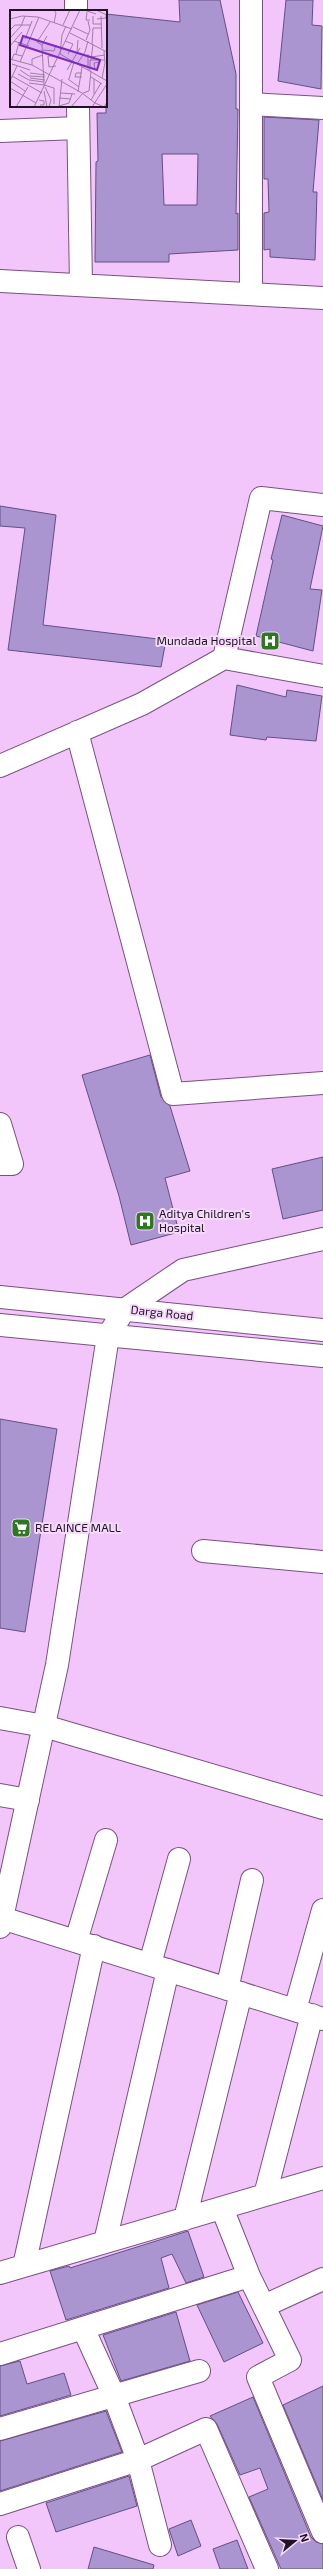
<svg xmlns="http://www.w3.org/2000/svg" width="323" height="2569" font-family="'Exo 2',sans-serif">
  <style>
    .building { fill: #aa95d0; stroke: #634f84; fill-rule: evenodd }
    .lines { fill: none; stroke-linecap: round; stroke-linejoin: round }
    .minor-casing { stroke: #795180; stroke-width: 24 }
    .tertiary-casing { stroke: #795180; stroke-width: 24 }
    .secondary-casing { stroke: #795180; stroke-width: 24 }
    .minor { stroke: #fff; stroke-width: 22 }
    .tertiary { stroke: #fff; stroke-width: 22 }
    .secondary { stroke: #fff; stroke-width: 22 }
    .labels { text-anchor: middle; stroke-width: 4; stroke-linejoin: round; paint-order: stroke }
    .poi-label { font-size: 12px; fill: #221225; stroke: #f5dafb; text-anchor: start }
    .street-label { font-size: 12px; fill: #221225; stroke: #f5dafb }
    .inset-road { fill: none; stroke: #9f7ea5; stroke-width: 1 }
    .view { fill: #7b2cbf; fill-opacity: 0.15; stroke: #7b2cbf; stroke-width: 2 }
    .inset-edge { fill: none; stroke: #221225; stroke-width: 2 }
  </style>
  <rect width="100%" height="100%" fill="#f2c6fb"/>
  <!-- building -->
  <path class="building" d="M179 0H220L236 74V109H238L236 214 238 213V250L169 254V262H95L96 162 98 161 97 113H106V14L180 22ZM162 154H198L197 205H164Z
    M286 0H313L312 25 322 26 321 89 278 81Z
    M264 117 319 120 313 192H317L315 260 270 257V249L264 250V213L269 212 268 179H264Z
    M0 506 56 515 43 625 166 640 161 667 8 650 25 528 0 526Z
    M282 515 323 526 310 589 322 590 313 651 256 636 273 560 271 559Z
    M237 685 286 697 287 690 322 696 316 741 267 737 266 740 230 735Z
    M150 1055 161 1097 170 1106 190 1171 165 1178 179 1232 131 1245 119 1196 82 1075Z
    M323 1157V1210L283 1219 272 1169Z
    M0 1419 57 1429 25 1632 0 1628Z
    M188 2231 204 2277 186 2283 172 2254 161 2258 169 2288 66 2320 50 2271 69 2266 70 2268Z
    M238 2292 263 2343 224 2362 197 2305Z
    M176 2312 190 2361 121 2381 103 2335Z
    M20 2361 27 2384 64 2373 71 2395 0 2416V2366Z
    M323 2386V2500L283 2405Z
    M253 2397 311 2537 316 2542 323 2544V2569H281L249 2497 268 2489 260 2468 240 2475 217 2424 210 2416Z
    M106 2411 122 2452 0 2491V2441Z
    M129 2476 137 2506 56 2532 46 2503Z
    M191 2520 201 2546 178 2556 169 2529Z
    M237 2540 248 2569H220L213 2549Z
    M94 2547 154 2565 153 2569H88Z"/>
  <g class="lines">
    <defs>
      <path id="minor" d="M76 0V11
        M251 0V294
        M251 104 323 108
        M78 106 81 285
        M0 131 78 128
        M0 281 323 298
        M224 658 261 498 323 505
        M77 732 173 1094 323 1083
        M0 766 142 704 224 658 323 676
        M0 1124 12 1164H0
        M108 1336 124 1310 183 1270 323 1239
        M203 1551 323 1562
        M0 1718 44 1726 323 1808
        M0 1795 28 1800
        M2 1918 323 2019
        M76 1941 106 1840
        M150 1964 179 1859
        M227 1989 252 1880
        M295 2010 323 1910
        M265 2195 312 2015
        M222 2208 249 2276
        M185 2219 241 1993
        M105 2242 168 1970
        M24 2266 94 1946
        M0 2273 323 2178
        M264 2306 323 2279
        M83 2328 114 2396 138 2460 160 2545
        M0 2354 249 2276 290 2360 258 2377 323 2532
        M0 2429 199 2371
        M0 2504 138 2460 206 2429 267 2569
        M18 2537 29 2569"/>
      <path id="tertiary" d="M0 1927 57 1665 108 1336"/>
      <path id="secondary" d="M0 1297 323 1330
        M0 1325 323 1356"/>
    </defs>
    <!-- minor casing -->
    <use href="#minor" class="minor-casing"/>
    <!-- tertiary casing -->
    <use href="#tertiary" class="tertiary-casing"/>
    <!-- secondary casing -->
    <use href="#secondary" class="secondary-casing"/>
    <!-- minor -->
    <use href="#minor" class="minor"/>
    <!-- tertiary -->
    <use href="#tertiary" class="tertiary"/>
    <!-- secondary -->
    <use href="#secondary" class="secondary"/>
  </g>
  <!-- icons -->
  <defs>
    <symbol id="hospital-square" viewBox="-11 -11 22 22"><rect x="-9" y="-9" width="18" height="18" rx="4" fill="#2e791f" stroke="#f5dafb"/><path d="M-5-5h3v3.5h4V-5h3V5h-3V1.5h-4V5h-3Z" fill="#fff"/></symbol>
    <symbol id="supermarket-square" viewBox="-11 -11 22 22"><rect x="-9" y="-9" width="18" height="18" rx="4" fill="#2e791f" stroke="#f5dafb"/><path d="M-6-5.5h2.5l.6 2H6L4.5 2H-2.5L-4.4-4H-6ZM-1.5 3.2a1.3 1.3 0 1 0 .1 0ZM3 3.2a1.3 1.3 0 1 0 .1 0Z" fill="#fff"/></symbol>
  </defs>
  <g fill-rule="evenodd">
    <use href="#hospital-square" x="259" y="630" width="22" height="22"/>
    <use href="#hospital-square" x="134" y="1210" width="22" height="22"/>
    <use href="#supermarket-square" x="10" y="1517" width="22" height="22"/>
  </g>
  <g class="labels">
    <!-- poi labels -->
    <g class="poi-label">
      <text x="256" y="645" text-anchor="end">Mundada Hospital</text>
      <text x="159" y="1218">Aditya Children's<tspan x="159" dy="14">Hospital</tspan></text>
      <text x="35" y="1532">RELAINCE MALL</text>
    </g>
    <!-- street labels -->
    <g class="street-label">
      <text transform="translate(162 1313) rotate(6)" y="4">Darga Road</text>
    </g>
  </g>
  <!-- overview -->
  <g transform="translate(10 10)">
    <rect width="97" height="97" fill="#f2c6fb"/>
    <path class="inset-road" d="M74 0 86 4M86 0 97 5M77 2 76 10H80M83 6V14H92M91 6 92 38M0 9 12 6 28 7 62 19M87 9 96 8V5M44 13 46 3 44 0M53 15 60 0M56 16 52 25 50 44 97 71M63 17 78 24M0 20 5 15H21M60 23 97 42M37 26 32 35 34 75 44 78V94M0 28 11 16 15 6M15 29 22 11M76 30 80 20 78 11M4 31 19 36M55 31 63 34 58 44M82 34 83 18H92M32 35 27 32 40 12M0 36 12 22M33 40 44 41 46 35M67 42 68 30M6 44 9 32M45 46H38L39 57 46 56M81 47 95 45M0 49 22 55 72 83 85 93M2 49 4 44 12 46M81 50 83 34M10 52 29 7M2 54 20 60M67 54 75 42 78 31M22 55V49L33 45M10 60 19 66 35 67M57 60 70 38M78 60V44M85 60 84 53 91 52M80 61V50H95M20 63 35 65M8 64 19 70 34 72M2 66 32 83M72 67H65L66 63H72M81 67 92 74M20 68 35 70M92 68 95 53 94 41M58 69 69 77M59 69 64 52M84 69V84M0 71 15 81M0 71 7 56M19 73 34 75M35 77 41 90 39 97M0 78 26 93M34 81 37 97M68 82 72 57M51 83 65 84M49 88 61 89M29 90 34 91V95H30M81 90 91 73M85 93 94 97 97 92M49 96 59 93 62 84M6 97 18 77M24 97 70 0M49 97 52 69M61 97 73 83 79 81 81 61M82 97 97 74"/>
    <path class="view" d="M13 26 90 50 87 60 10 35Z"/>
    <rect width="97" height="97" class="inset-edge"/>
  </g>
  <!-- north arrow -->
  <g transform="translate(295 2541) rotate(72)" stroke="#f5dafb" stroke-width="3" paint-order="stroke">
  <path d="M0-3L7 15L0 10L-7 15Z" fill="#221225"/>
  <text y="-6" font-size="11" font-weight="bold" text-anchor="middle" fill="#221225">N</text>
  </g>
</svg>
